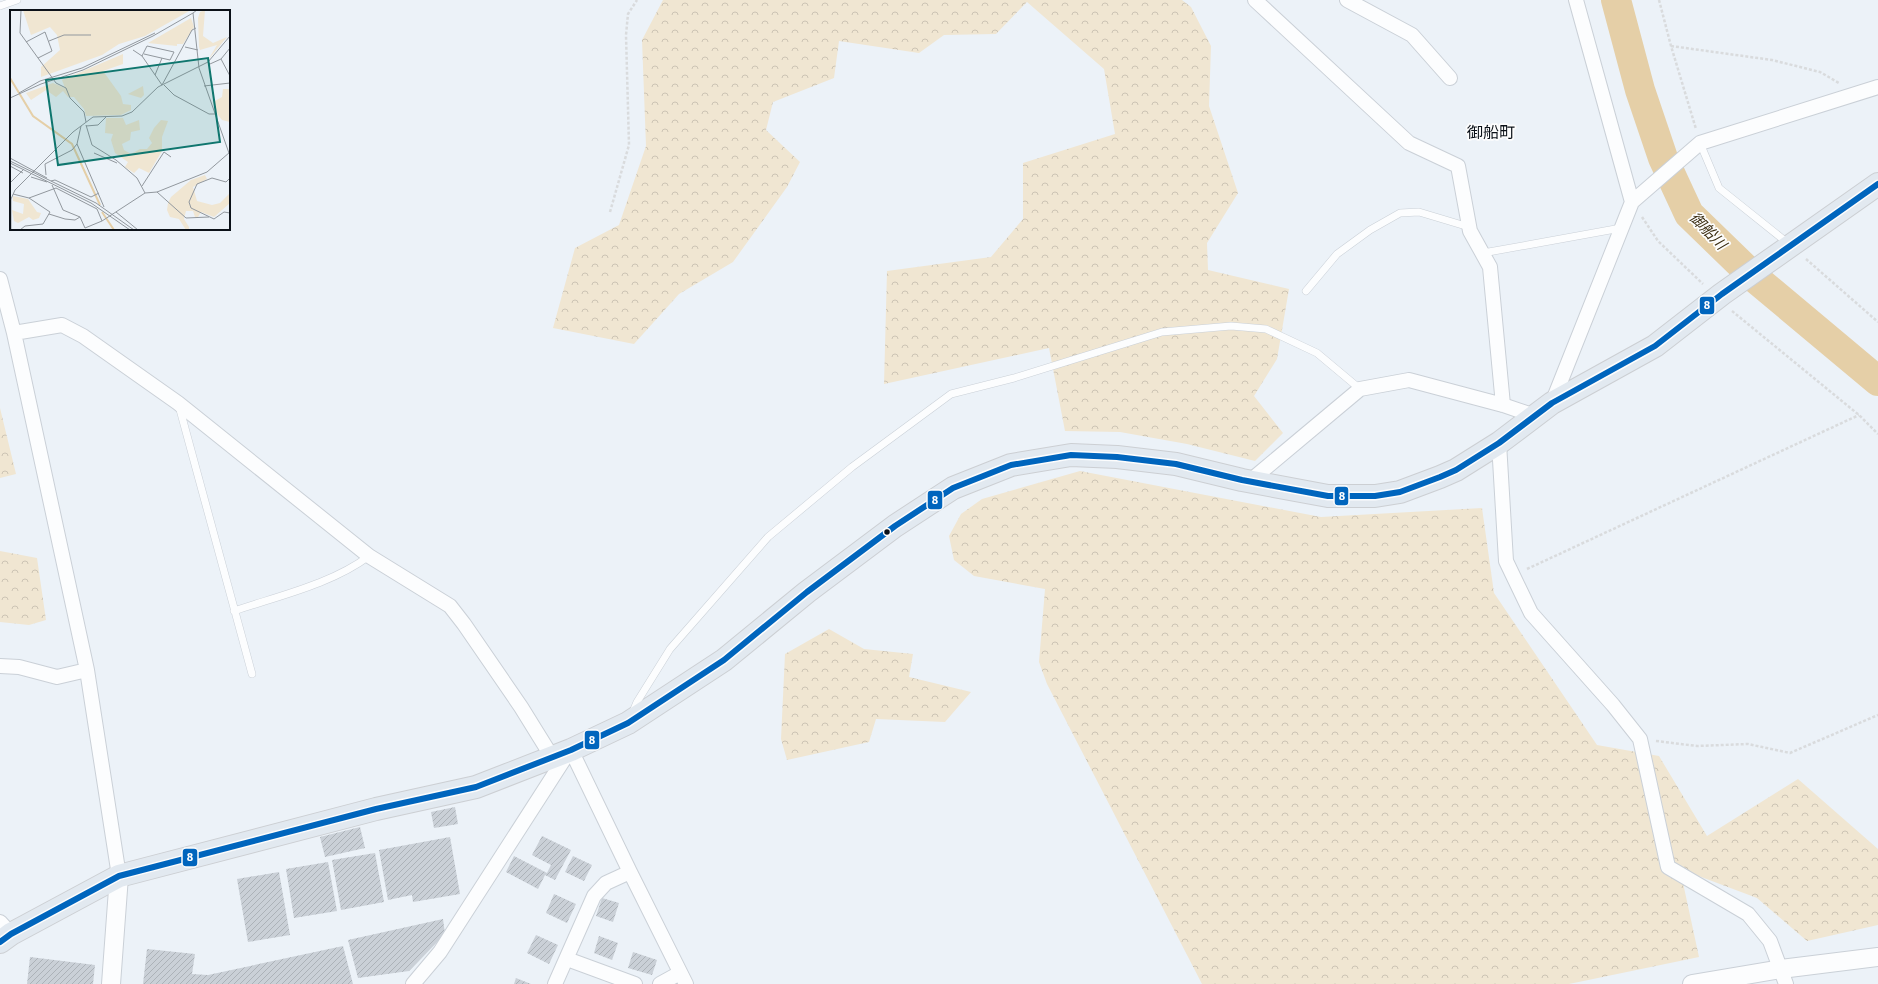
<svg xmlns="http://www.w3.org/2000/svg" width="1878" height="984" font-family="'Fira Sans','Noto Sans JP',sans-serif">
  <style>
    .forest { fill: url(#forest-crowns) }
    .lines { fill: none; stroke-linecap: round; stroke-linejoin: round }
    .river { stroke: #e5cfa7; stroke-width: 30 }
    .building { fill: url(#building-hatch) }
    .service-casing { stroke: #cad0d7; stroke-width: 8 }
    .minor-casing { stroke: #cad0d7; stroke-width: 16 }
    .tertiary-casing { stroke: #cad0d7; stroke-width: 20 }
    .primary-casing { stroke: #cccfd3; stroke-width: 24 }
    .path { stroke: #d9dbdd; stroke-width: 2.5; stroke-dasharray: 3 2; stroke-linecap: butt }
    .service { stroke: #fcfdfe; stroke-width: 7 }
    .minor { stroke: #fcfdfe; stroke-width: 14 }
    .tertiary { stroke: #fcfdfe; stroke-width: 18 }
    .primary { stroke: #e2e9f0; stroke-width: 22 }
    .bus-1-casing { stroke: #fdfdfd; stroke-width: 9 }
    .bus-1 { stroke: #0065bd; stroke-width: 6 }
    .bus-dot { fill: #0b1118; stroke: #fdfdfd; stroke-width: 1.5 }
    .labels { text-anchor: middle; stroke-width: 3.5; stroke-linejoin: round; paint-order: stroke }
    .water-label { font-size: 15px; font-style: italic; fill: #3a2c10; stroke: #fdfdfd }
    .quarter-label { font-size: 16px; fill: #0b1118; stroke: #fdfdfd }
    .inset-river { fill: none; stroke: #e5cfa7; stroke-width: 2 }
    .inset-road { fill: none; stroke: #92989e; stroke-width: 1 }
    .view { fill: #0f766e; fill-opacity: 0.15; stroke: #0f766e; stroke-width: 2 }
    .inset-edge { fill: none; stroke: #0b1118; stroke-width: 2 }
    .line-badge { stroke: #fdfdfd; stroke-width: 1.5 }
    .badge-label { font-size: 11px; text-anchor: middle; font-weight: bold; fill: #fff }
  </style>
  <defs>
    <pattern id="forest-crowns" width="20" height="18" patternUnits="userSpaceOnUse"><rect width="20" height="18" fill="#f0e6d2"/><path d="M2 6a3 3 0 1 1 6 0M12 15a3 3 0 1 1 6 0" fill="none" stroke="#ccc4b4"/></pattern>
    <pattern id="building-hatch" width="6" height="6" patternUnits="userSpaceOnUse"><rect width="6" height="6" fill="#cad0d7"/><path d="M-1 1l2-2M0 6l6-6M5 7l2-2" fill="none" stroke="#acb2b8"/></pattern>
  </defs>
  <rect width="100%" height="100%" fill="#ecf2f8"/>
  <!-- forest -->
  <path class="forest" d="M663 0H1182L1191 7 1211 46 1209 106 1238 193 1207 243 1208 270 1289 289 1277 359 1254 396 1283 433 1255 461 1187 444 1120 432 1065 431 1049 348 884 384 887 271 991 257 1023 219V163L1115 134 1104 69 1027 2 996 34 944 35 919 53 839 41 834 78 773 102 766 130 800 162 787 187 733 262 679 294 634 344 553 328 575 248 619 225 646 146 642 40Z
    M0 408 16 474 0 478Z
    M1080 471 1321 517 1482 508 1494 593 1597 745 1659 756 1707 836 1798 779 1878 849V925L1807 941 1757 898 1680 869 1699 957 1569 984H1202L1047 684 1039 662 1045 589 974 576 954 560 949 536 961 514 982 499Z
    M0 551 37 558 46 620 29 625 0 622Z
    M829 629 864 649 913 654 909 677 971 692 945 722 876 719 869 742 787 760 781 739 785 654Z"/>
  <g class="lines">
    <!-- river -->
    <path class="river" d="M1616 0 1640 90 1663 158 1689 214 1756 279 1878 381"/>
  </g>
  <!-- building -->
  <path class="building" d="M455 807 458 824 434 828 431 812Z
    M360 827 365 848 325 857 320 837Z
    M542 836 571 850 555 880 545 875 538 889 506 872 514 856 547 873 551 865 532 855Z
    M450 837 460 894 413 902 412 895 388 900 379 850Z
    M375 853 384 902 341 910 332 860Z
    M573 856 592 865 584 881 565 872Z
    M328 862 337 911 294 918 286 869Z
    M279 872 290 935 248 942 237 879Z
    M554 894 576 904 567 923 546 913Z
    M602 898 619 903 613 922 596 916Z
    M443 919 445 934 409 971 358 978 348 940Z
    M536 935 558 945 549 964 527 953Z
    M599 936 618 943 612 960 594 953Z
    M343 946 353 984H143L147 949 195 954 192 974 208 975Z
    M633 952 657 960 652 975 628 968Z
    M30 957 95 965 93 984H27Z
    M516 978 531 984H514Z"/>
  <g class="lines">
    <defs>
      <path id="service" d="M0 6 17 0
        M1700 143 1719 188 1789 244
        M1483 253 1621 228
        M1306 291 1337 254 1370 230 1400 213 1419 212 1469 227
        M179 406 252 674
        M234 611C278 596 332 584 369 556
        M632 714 637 702 670 649 768 537 852 467 951 394 1014 378 1162 332 1231 326 1266 329 1317 353 1360 389"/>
      <path id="minor" d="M1255 0 1409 143 1458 166 1470 231 1490 267 1503 405
        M1347 0 1412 35 1450 78
        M1576 0 1632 202
        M0 279 14 333 87 670 119 876
        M14 333 62 325 83 336 178 403 369 556 450 606 464 624 521 707 552 757
        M1552 403 1632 202 1700 143 1878 87
        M1499 443 1506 561 1531 613 1613 705 1640 739 1668 867 1748 914 1770 941 1786 984
        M1250 481 1360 389 1409 380 1503 405 1535 416
        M0 666 19 667 57 677 87 670
        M571 750 630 872 686 984
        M0 922 11 934
        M567 959 635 984
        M413 984 440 952 570 750
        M555 984 594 896 606 883 630 872
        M660 984 680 973"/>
      <path id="tertiary" d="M111 984 119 876
        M1692 984 1781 969 1878 957"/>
      <path id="primary" d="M0 942 11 934 119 876 376 809 476 787 571 750 628 723 724 660 807 592 895 526 953 488 1011 465 1071 455 1117 457 1176 464 1242 480 1328 496H1375L1400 492 1440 477 1456 470 1499 443 1552 403 1655 346 1722 294 1878 184"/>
    </defs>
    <!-- service casing -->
    <use href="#service" class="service-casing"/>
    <!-- minor casing -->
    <use href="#minor" class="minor-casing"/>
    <!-- tertiary casing -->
    <use href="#tertiary" class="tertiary-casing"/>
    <!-- primary casing -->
    <use href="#primary" class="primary-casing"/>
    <!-- path -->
    <path class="path" d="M1659 0 1671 46 1696 129
      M1671 46 1772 60 1820 72 1839 83
      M610 212 629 145 626 35 628 14 637 0
      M1642 217 1658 241 1703 284
      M1806 259 1878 322
      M1732 311 1859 415 1878 434
      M1527 569 1859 415
      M1656 741 1697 746 1748 744 1790 753 1878 715"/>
    <!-- service -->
    <use href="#service" class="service"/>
    <!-- minor -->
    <use href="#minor" class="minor"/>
    <!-- tertiary -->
    <use href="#tertiary" class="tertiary"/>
    <!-- primary -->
    <use href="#primary" class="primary"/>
    <defs>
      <path id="bus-1" d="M0 942 11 934 119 876 376 809 476 787 571 750 628 723 724 660 807 592 895 526 953 488 1011 465 1071 455 1117 457 1176 464 1242 480 1328 496H1375L1400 492 1440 477 1456 470 1499 443 1552 403 1655 346 1722 294 1878 184"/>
    </defs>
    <!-- bus-1 casing -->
    <use href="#bus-1" class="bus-1-casing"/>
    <!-- bus-1 -->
    <use href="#bus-1" class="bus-1"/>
  </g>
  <!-- markers -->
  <circle class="bus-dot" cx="887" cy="532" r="3.5"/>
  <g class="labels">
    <!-- water labels -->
    <g class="water-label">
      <text transform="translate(1708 231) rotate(46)" y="5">御船川</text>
    </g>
    <!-- quarter labels -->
    <g class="quarter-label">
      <text x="1491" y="138">御船町</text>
    </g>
  </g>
  <!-- overview -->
  <g transform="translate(10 10)">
    <rect width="220" height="220" fill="#ecf2f8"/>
    <path d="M13 0H181L135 26 109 34 92 45 31 67V57L50 40 47 25 40 17 21 25ZM195 0 193 26 203 33 217 27 198 50 207 35 190 40 189 37 188 8 190 2ZM181 8 184 17 173 34H167V36L138 33ZM113 44V54L93 61 111 86 113 94 121 95V100L111 105 76 106 74 99 64 87H58L53 81 46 87 36 80 21 90 16 83 43 73 55 78 52 70ZM133 76 134 85 131 88 118 84ZM213 79H220V112L212 110 208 105 203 92 212 87ZM96 108H113L116 115 129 110 130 120 121 122 120 130 112 134 114 140 121 144 130 139H137L142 133 139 128 144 118 151 110 158 111 152 127V141L139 163 129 158 124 163 115 157 118 152 105 143 101 130 103 124 95 123ZM195 165 197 169 183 177 187 191 202 195 210 193 220 183V193L204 207 191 202 188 207H185L183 201H176L174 209 179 217V220H176L169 209 160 207 157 200 158 193 161 187 181 170ZM3 186 18 189 27 202 31 203 29 208 23 210 19 207 8 213 4 211 2 200 13 204 14 194 3 191Z" fill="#f0e6d2"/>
    <path class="inset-river" d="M0 68 23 106 62 134 90 195M92 202 104 220"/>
    <path class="inset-road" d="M11 0 10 23 46 73 56 78 60 88 74 102 76 112M187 0 183 3 189 58 220 146M39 31 54 25H81M16 32 35 22 42 41 28 48M175 37 188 40M123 40 132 46 152 75M132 46 137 36 164 42 160 50 134 44M211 49 220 66M198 52 200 54 211 49 220 38M145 65 152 48M152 75 182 20 186 18M154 75 164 85 199 104H205M194 76 220 73M9 83 30 71 72 58 145 23M0 88 31 74 73 60 143 26 183 3M76 115 82 135 106 150 127 168 135 183M76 116 88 115 96 107M67 134 94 197M84 143 107 153M0 148 37 168M0 151 86 193 124 220M0 153 81 193 120 220M0 156 13 163M36 165 35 154 62 140 67 134 71 116M21 167 37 172M220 168 216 172 202 168 187 174 179 192 181 198 204 209 214 202 220 203M41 171 45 170 81 187 89 183M0 173 14 159M42 175 53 200 70 207 75 218 92 211 135 183 147 182 197 162 220 142M132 176 154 142 161 147M147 182 176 208 199 207M3 184 19 188 40 202 33 214M19 188 46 178 87 199 92 211M106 202 128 220M39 204 55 209 65 210 70 207M1 220V189L5 180 63 122 83 107 112 106 122 102 148 77 198 52 220 26M10 220 15 216 33 214"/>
    <path class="view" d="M198 48 210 132 48 155 36 70Z"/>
    <rect width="220" height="220" class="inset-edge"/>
  </g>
  <g class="line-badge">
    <rect x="1699" y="296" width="16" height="19" rx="4" fill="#0065bd"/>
    <rect x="1334" y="486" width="15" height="20" rx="4" fill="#0065bd"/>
    <rect x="927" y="490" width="16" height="20" rx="4" fill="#0065bd"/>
    <rect x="584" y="730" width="16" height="20" rx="4" fill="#0065bd"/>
    <rect x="182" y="848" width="16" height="19" rx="4" fill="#0065bd"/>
  </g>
  <g class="badge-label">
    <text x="1707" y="309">8</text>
    <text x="1342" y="500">8</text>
    <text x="935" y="504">8</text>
    <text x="592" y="744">8</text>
    <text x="190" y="861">8</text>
  </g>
</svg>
